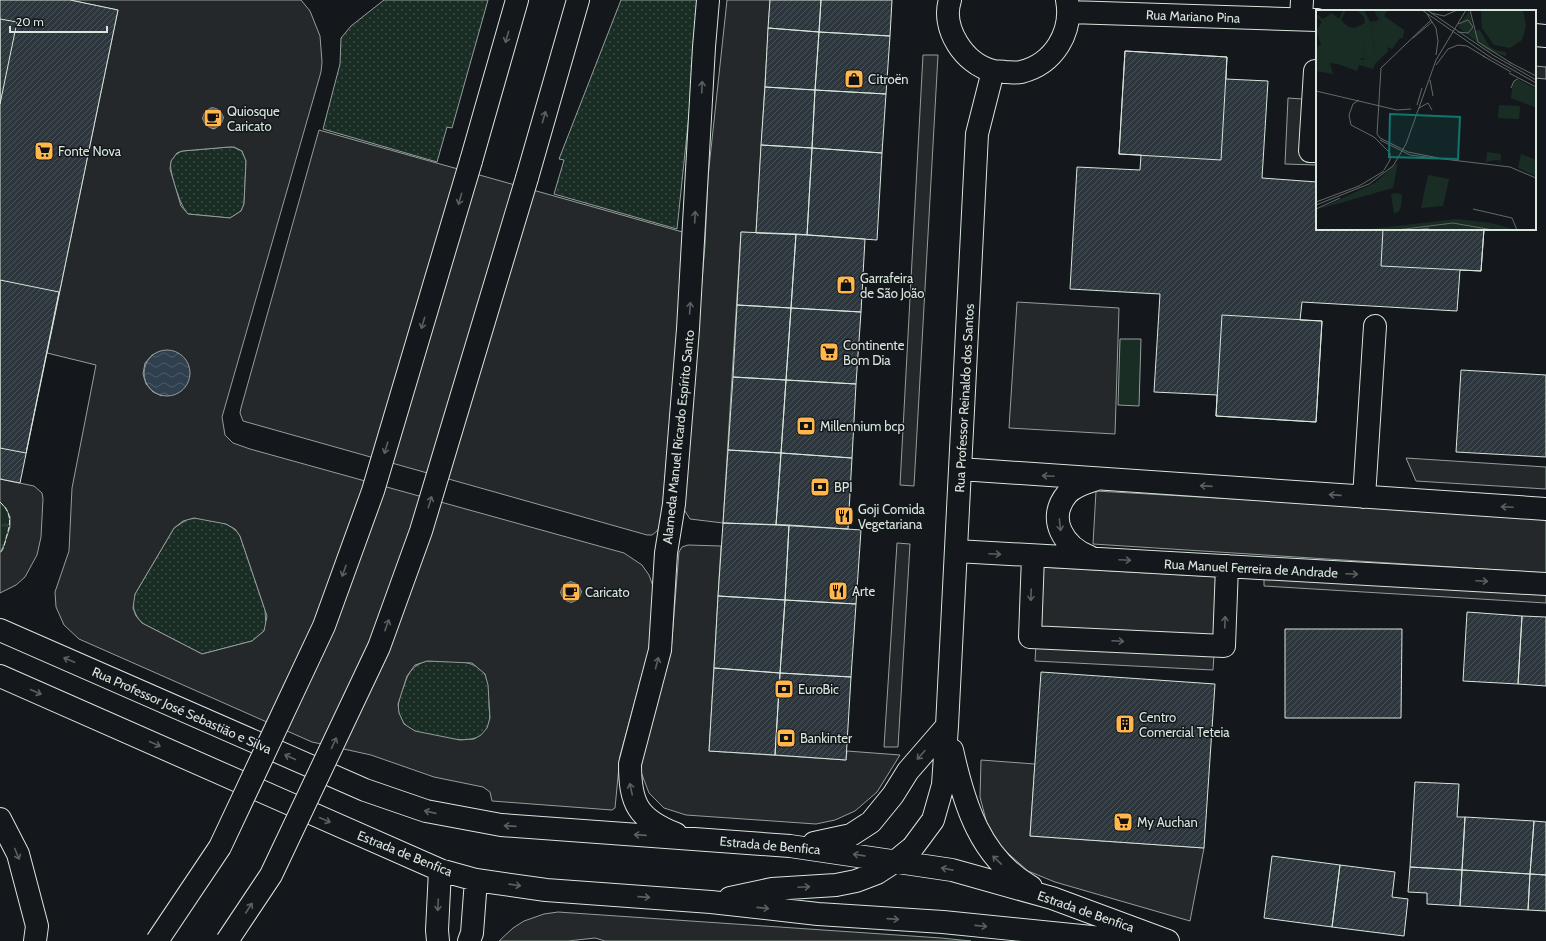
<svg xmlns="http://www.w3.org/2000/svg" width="1546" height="941" font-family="Cabin,sans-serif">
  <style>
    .grass { fill: url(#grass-dots); stroke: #939e99 }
    .park { fill: url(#park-tufts); stroke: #939e99 }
    .garden { fill: #1a2d24; stroke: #939e99 }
    .parking { fill: #24282b; stroke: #939e99; fill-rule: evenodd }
    .water { fill: url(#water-waves); stroke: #939e99 }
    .building { fill: url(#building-hatch); stroke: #d8e6dc }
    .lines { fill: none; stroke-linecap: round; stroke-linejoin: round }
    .minor-casing { stroke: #d8e6dc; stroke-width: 24 }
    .highway-casing { stroke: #d8e6dc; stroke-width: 24 }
    .minor { stroke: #14181c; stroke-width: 22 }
    .highway { stroke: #14181c; stroke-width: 22 }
    .highway-bridge-casing { stroke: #d8e6dc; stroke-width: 24; stroke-linecap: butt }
    .highway-bridge { stroke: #14181c; stroke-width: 22 }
    .fence { stroke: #d8e6dc; stroke-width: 1; stroke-dasharray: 5 2; stroke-linecap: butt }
    .oneway { stroke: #59605f }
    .labels { text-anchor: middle; stroke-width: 3; stroke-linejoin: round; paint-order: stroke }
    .street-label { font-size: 13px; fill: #d8e6dc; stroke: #14181c }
    .poi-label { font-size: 13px; fill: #d8e6dc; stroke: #14181c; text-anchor: start }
    .inset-road { fill: none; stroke: #626a69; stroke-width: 1 }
    .view { fill: #0f766e; fill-opacity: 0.15; stroke: #0f766e; stroke-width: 2 }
    .inset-edge { fill: none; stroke: #d8e6dc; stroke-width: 2 }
  </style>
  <defs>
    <pattern id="grass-dots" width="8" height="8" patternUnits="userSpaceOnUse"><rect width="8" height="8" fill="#1a2d24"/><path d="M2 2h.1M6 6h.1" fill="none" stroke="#3b4b43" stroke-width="1.8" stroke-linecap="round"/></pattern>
    <pattern id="park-tufts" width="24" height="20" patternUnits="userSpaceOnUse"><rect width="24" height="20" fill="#1a2d24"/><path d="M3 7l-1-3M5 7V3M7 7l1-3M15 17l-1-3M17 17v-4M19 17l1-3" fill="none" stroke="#3b4b43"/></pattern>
    <pattern id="water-waves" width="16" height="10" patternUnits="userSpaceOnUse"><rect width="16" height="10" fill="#2f3f4d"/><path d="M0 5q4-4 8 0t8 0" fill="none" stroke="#4c5b66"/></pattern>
    <pattern id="building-hatch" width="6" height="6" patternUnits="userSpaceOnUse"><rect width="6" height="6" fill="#2c363c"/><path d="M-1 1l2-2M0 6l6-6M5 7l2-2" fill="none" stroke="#4a5358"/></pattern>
  </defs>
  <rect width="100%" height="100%" fill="#14181c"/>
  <!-- grass -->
  <path class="grass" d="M384 0H488L452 128 447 127 437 162 323 129 340 64 341 38 351 26Z
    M621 0H701L677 229 554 194 564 160 559 159Z
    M229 147H233L242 151 246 161 244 204 241 211 230 218 188 214C181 208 168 170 171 161 173 156 177 153 182 151Z
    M188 519C204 517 232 521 240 536L265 610 266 626 264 631 252 641 202 654 142 623C134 614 131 606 135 594L174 528Z
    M427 661C445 661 480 657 487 679 490 687 489 697 489 706 490 716 491 727 482 735 470 745 424 737 411 729 407 727 403 723 401 718 395 708 400 696 404 686 408 672 413 665 427 661Z"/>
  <!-- park -->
  <path class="park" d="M0 502C4 506 8 510 9 515 12 525 7 545 0 553Z"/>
  <!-- garden -->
  <path class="garden" d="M1120 339H1141L1139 406 1118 405Z"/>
  <!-- parking -->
  <path class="parking" d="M70 0H301L310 11 320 36 322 62 321 72 222 417 225 435 233 443 250 449 624 553 642 565 649 575 654 589 649 649 620 756 615 808 612 810 492 801 490 792 483 787 434 777 371 755 312 742 79 639 64 625 56 607 55 592 69 551 72 488 96 365 47 353 118 10ZM211 108 220 110 223 117 221 125 214 129 207 126 203 119 205 112ZM229 147H234L242 151 246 161 244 204 241 211 230 218 188 214 181 206 170 169 171 161 177 153 182 151ZM162 351V396L153 392 146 384 143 374 145 363 152 355ZM194 518 226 524 235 529 240 536 267 616 264 631 252 641 202 654 142 623 136 616 133 608 135 594 174 528 183 521ZM570 582 577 584 581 591 579 599 572 602 564 600 561 593 563 586ZM427 661 472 663 485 674 488 685 490 718 487 728 481 735 474 739 460 740 415 731 404 724 399 713 398 704 407 676 415 665Z
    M727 0H770L756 233 741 232 723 523 690 519 683 508 705 245 708 177Z
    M923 55H938L914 486 900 485Z
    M1535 66 1546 67V79L1535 78Z
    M1288 98 1317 100V165L1285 164Z
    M319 130 686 233 661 525 657 531 652 535H647L243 421 240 413 241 408Z
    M1017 302 1119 308 1115 434 1009 428Z
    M1406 458 1546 467V489L1416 481Z
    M0 479 34 486 42 493 43 499 41 537 37 555 25 577 16 585 0 593V553L4 545 10 527V517L6 508 0 502Z
    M1096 491 1546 517V573L1093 544Z
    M897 543 910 544 898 747H884Z
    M688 545 721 546 709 751 846 760 847 751 900 755 877 792 855 811 835 820 816 824 686 815 664 808 649 793 641 772 642 755 671 652 679 552 682 547Z
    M1041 567 1219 577 1213 670 1035 661Z
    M1264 573 1546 590V603L1264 586Z
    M981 760 1035 764 1030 836 1204 848 1190 921 1055 882 1028 871 1002 848 987 824 980 797Z
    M558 912 941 938 971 941H605L595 938 568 941H499L513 928 524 921 544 914Z"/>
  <!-- water -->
  <path class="water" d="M144 373a23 23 0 1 1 46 0a23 23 0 1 1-46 0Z"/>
  <!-- building -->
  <path class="building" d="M0 0H70L118 10 20 483 0 479Z
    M770 0H821L819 32 768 28Z
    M821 0H892L890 36 819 32Z
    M0 19 17 22 0 104Z
    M768 28 819 32 815 90 765 87Z
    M819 32 890 36 886 94 815 90Z
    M1125 51 1227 57 1221 160 1119 154Z
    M1125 51 1227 57 1226 79 1268 81 1262 178 1317 182V229H1484L1481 271 1460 270 1457 311 1302 302 1300 320 1322 321 1316 422 1216 416 1217 395 1154 392 1160 294 1070 289 1077 167 1140 170 1141 155 1119 154Z
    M765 87 815 90 812 148 761 145Z
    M815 90 886 94 882 153 812 148Z
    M203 118a10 10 0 1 1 20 0a10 10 0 1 1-20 0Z
    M761 145 812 148 807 235 756 233Z
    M812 148 882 153 877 240 807 235Z
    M1383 229H1484L1481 271 1381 266Z
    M741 232 796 234 791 308 737 305Z
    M796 234 865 239 861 312 791 308Z
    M0 280 59 292 26 453 0 448Z
    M737 305 791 308 786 380 733 377Z
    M791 308 861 312 856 384 786 380Z
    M1222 315 1322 321 1316 422 1216 416Z
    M1461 370 1546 375V457L1456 452Z
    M733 377 786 380 781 453 728 450Z
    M786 380 856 384 852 458 781 453Z
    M728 450 781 453 776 525 723 523Z
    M781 453 852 458 848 529 776 525Z
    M723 523 789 525 785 600 718 596Z
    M789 525 861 530 856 604 785 600Z
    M561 592a10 10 0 1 1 20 0a10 10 0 1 1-20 0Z
    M718 596 785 600 780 673 714 668Z
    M785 600 856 604 851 677 780 673Z
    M1467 612 1522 616 1518 684 1463 681Z
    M1522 616 1546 617V686L1518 684Z
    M1285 629H1402L1401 718H1285Z
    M714 668 780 673 775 755 709 751Z
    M1041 672 1215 684 1204 848 1030 836Z
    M780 673 851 677 846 760 775 755Z
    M1415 782 1459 784 1457 817H1465L1462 870 1410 867Z
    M1465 817 1534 821 1530 874 1462 870Z
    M1534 821 1546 822V875L1530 874Z
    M1272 856 1340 865 1332 927 1264 918Z
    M1340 865 1395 872 1392 897 1408 899 1404 936 1332 927Z
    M1410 867 1462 870 1460 906 1427 904V893L1408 892Z
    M1462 870 1530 874 1528 910 1460 906Z
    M1530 874 1546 875V911L1528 910Z"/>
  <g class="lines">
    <defs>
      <path id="minor" d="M950 0C941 28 964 64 993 71 997 72 1002 71 1005 72 1010 72 1016 73 1021 72 1054 64 1073 32 1067 0
        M1069 12 1317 20
        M1301 19 1302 0
        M1535 35 1546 36
        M1315 71 1310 151H1317
        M960 469 1546 509
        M1364 497 1375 326
        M956 551 1546 584
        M1033 556 1030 637 1224 646 1227 566
        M1090 557C1064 547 1046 519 1067 494 1074 486 1085 483 1094 480
        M0 630 365 790 426 811 501 825 790 846 952 870 1052 898 1168 941
        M0 676 440 870 476 880 546 890 711 902 818 914 943 922 1131 941
        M952 750C964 804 980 858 1031 887
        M676 834C638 819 630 804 630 764L660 650 666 553 674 504 688 329 704 47 708 0
        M814 843 851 835 871 822 893 795 908 771 947 726
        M730 898 772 889 836 885 856 881 877 873 897 860 913 847 933 820 943 785 947 726 977 134 993 71
        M438 941 437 930 440 870
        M469 941 472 933 476 880"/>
      <path id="highway" d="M471 161 517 0
        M527 178 578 0
        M0 819 18 854 37 926 35 941"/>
    </defs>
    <!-- minor casing -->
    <use href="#minor" class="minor-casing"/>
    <!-- highway casing -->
    <use href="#highway" class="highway-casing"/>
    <!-- minor -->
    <use href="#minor" class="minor"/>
    <!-- highway -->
    <use href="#highway" class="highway"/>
    <defs>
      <path id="highway-bridge" d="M157 941 220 847 324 626 373 491 471 161
        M227 941 271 875 379 647 421 531 527 178"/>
    </defs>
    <!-- highway-bridge casing -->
    <use href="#highway-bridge" class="highway-bridge-casing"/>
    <!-- highway-bridge -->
    <use href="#highway-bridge" class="highway-bridge"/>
    <!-- fence -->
    <path class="fence" d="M0 502C12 513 11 523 6 538 5 543 4 549 0 553"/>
  </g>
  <!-- one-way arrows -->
  <defs><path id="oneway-shaft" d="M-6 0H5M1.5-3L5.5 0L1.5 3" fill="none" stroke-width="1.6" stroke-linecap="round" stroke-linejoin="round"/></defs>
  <g class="oneway">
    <use href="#oneway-shaft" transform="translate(507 37) rotate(106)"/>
    <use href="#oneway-shaft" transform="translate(702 87) rotate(-87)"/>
    <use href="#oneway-shaft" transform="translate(544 117) rotate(-74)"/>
    <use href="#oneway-shaft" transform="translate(460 199) rotate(106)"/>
    <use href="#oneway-shaft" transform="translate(695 217) rotate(-87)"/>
    <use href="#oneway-shaft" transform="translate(690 308) rotate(-86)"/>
    <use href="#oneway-shaft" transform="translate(423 323) rotate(107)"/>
    <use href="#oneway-shaft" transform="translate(386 448) rotate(107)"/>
    <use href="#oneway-shaft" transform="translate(1048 476) rotate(-177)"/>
    <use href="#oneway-shaft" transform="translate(1206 486) rotate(-176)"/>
    <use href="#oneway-shaft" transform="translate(1335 495) rotate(-176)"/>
    <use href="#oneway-shaft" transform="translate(430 502) rotate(-73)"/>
    <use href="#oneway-shaft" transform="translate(1507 507) rotate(-177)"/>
    <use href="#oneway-shaft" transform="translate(1060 525) rotate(84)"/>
    <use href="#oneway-shaft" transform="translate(995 554) rotate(3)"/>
    <use href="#oneway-shaft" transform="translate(1125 560) rotate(3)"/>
    <use href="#oneway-shaft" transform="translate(344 571) rotate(110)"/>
    <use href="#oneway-shaft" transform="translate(1352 574) rotate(3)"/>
    <use href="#oneway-shaft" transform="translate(1482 581) rotate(3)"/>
    <use href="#oneway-shaft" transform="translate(1031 595) rotate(92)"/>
    <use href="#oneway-shaft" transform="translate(1225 622) rotate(-88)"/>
    <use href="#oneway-shaft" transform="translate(387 625) rotate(-70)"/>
    <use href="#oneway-shaft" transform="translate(1118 641) rotate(3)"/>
    <use href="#oneway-shaft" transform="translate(69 660) rotate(-157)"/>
    <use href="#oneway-shaft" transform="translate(657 663) rotate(-75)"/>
    <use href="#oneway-shaft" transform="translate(36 692) rotate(24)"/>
    <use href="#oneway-shaft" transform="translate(334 743) rotate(-65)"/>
    <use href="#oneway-shaft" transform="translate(155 744) rotate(24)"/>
    <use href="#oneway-shaft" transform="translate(921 755) rotate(132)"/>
    <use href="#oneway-shaft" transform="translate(290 757) rotate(-156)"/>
    <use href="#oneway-shaft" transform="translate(631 789) rotate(-102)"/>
    <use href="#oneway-shaft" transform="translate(430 812) rotate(-167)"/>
    <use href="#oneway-shaft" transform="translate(325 820) rotate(24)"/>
    <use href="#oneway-shaft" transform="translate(510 826) rotate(-176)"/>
    <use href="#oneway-shaft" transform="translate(640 835) rotate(-176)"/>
    <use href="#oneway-shaft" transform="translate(17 854) rotate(68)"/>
    <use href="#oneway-shaft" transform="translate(859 855) rotate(-172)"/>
    <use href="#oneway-shaft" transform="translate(997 860) rotate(-136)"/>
    <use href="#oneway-shaft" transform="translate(947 869) rotate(-169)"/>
    <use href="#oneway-shaft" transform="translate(515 885) rotate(8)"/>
    <use href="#oneway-shaft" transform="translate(804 887) rotate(-3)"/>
    <use href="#oneway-shaft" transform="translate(644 897) rotate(4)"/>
    <use href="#oneway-shaft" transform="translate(438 905) rotate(93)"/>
    <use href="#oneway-shaft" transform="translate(249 908) rotate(-57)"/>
    <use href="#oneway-shaft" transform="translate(763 908) rotate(6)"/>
    <use href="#oneway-shaft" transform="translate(893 919) rotate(4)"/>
    <use href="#oneway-shaft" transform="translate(981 926) rotate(6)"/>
  </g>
  <!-- icons -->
  <defs>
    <symbol id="shop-square" viewBox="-11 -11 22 22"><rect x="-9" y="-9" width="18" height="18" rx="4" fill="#ffb74d" stroke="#14181c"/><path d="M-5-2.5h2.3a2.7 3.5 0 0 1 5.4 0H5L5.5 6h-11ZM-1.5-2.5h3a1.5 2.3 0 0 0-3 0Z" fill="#111"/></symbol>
    <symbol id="cafe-square" viewBox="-11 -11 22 22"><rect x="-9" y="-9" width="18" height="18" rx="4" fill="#ffb74d" stroke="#14181c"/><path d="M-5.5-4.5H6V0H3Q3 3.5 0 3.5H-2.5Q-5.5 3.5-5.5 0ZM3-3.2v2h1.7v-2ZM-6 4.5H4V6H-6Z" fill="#111"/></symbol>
    <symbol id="supermarket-square" viewBox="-11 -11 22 22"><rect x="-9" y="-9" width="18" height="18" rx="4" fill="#ffb74d" stroke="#14181c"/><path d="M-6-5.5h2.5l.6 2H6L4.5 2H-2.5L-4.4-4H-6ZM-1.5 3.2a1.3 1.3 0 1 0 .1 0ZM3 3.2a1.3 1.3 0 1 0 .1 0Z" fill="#111"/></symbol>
    <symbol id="bank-square" viewBox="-11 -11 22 22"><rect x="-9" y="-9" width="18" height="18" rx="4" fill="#ffb74d" stroke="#14181c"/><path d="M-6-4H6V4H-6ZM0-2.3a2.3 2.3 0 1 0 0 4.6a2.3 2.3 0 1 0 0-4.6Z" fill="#111"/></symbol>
    <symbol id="restaurant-square" viewBox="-11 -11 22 22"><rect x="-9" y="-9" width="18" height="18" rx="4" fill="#ffb74d" stroke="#14181c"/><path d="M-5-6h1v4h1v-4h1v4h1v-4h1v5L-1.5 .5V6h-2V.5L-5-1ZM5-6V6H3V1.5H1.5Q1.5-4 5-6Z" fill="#111"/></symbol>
    <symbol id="building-square" viewBox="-11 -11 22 22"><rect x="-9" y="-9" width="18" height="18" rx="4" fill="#ffb74d" stroke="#14181c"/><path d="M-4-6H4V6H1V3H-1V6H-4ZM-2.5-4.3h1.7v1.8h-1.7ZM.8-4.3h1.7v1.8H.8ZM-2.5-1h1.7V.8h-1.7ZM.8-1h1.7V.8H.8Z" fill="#111"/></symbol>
  </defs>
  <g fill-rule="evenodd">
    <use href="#shop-square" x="843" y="68" width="22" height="22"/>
    <use href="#cafe-square" x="202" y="107" width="22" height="22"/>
    <use href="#supermarket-square" x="33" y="140" width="22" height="22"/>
    <use href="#shop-square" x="835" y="274" width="22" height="22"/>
    <use href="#supermarket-square" x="818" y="341" width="22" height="22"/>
    <use href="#bank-square" x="795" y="415" width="22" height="22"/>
    <use href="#bank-square" x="809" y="476" width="22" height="22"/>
    <use href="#restaurant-square" x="833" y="505" width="22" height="22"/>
    <use href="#restaurant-square" x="827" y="580" width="22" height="22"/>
    <use href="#cafe-square" x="560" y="581" width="22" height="22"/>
    <use href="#bank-square" x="773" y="678" width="22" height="22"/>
    <use href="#building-square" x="1114" y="713" width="22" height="22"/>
    <use href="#bank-square" x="775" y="727" width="22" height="22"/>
    <use href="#supermarket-square" x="1112" y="811" width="22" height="22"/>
  </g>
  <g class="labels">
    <!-- street labels -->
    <g class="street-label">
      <text transform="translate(1193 16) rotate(2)" y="5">Rua Mariano Pina</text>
      <text transform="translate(964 398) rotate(-87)" y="5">Rua Professor Reinaldo dos Santos</text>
      <text transform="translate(678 437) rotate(-84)" y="5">Alameda Manuel Ricardo Espírito Santo</text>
      <text transform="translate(1251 568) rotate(3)" y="5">Rua Manuel Ferreira de Andrade</text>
      <text transform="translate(182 710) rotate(24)" y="5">Rua Professor José Sebastião e Silva</text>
      <text transform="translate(770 845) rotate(5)" y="5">Estrada de Benfica</text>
      <text transform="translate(405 853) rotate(22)" y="5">Estrada de Benfica</text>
      <text transform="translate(1086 911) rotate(19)" y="5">Estrada de Benfica</text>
    </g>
    <!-- poi labels -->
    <g class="poi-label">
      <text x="868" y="84">Citroën</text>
      <text x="227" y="116">Quiosque<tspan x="227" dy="15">Caricato</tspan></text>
      <text x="58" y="156">Fonte Nova</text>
      <text x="860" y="283">Garrafeira<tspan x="860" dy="15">de São João</tspan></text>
      <text x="843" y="350">Continente<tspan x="843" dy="15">Bom Dia</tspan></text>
      <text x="820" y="431">Millennium bcp</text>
      <text x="834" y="492">BPI</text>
      <text x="858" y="514">Goji Comida<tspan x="858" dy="15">Vegetariana</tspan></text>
      <text x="852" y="596">Arte</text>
      <text x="585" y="597">Caricato</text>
      <text x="798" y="694">EuroBic</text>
      <text x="1139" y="722">Centro<tspan x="1139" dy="15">Comercial Teteia</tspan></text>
      <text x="800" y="743">Bankinter</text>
      <text x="1137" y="827">My Auchan</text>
    </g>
  </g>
  <!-- overview -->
  <g transform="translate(1316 10)">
    <rect width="220" height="220" fill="#14181c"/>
    <path d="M27 0H30L25 10 33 17 38 18 49 13 48 7 40 0H48L54 12 63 10 58 0H61L65 11 41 19 49 38 47 48 43 49 39 56 14 53 17 64 0 61V38L5 34 0 21 6 12 0 7V4L7 9 16 3 23 9ZM153 1 158 21 164 20 173 36 179 40 190 42V46L172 41 142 17ZM203 70 220 79 219 97 195 88 197 72ZM82 183 86 185 85 196 83 201 78 204 75 184Z" fill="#1a2d24"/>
    <path d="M61 0H72L68 6 88 20 87 28H84L76 39 71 37 72 41 59 54 57 59 43 55 41 61 22 54 32 53 39 56 43 49 48 50 59 43 55 14 65 11ZM171 142 185 144 184 154 183 150H179L170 152ZM205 144 220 150V166L202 158ZM82 152 77 178 3 199 59 173ZM112 165 133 169 127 196 105 198ZM141 209 175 213 201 220H45Z" fill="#1a2d24"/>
    <path d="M165 0H207L210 17 206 30 194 38 178 35 166 18ZM55 14 59 44 47 50 49 38 40 19ZM183 95 204 96 203 109 182 108Z" fill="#1a2d24"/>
    <path class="inset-road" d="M106 0 174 47 220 73M111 0 177 45 220 70M154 0 162 32 195 53M115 3 128 6 141 0M111 4 120 18 122 31 120 45M115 10 65 58 61 124 64 128 92 142 123 148M142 22 152 23 157 17 152 10 142 14M97 28 116 12M167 46 195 62M193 52 220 66M120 55 132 39 142 35 151 36 169 47M193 63 220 77M114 70 117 86M195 78 198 71 202 69M0 81 81 100 95 99M43 90 37 94 33 105 35 115 58 127M101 95 106 78M103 98 112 93 116 100M58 127 74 143V150L68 160M64 130 94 145 194 157 220 168M0 192 43 176 68 161M0 195 53 174 77 156 90 134 120 50 150 0M0 199 24 188M157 199 196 208 201 220M81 220 137 213 177 220M100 220 113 218"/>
    <path class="view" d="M74 104 144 107 142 149 73 147Z"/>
    <rect width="220" height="220" class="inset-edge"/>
  </g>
  <!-- scale -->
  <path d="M10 26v6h97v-6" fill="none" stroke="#d8e6dc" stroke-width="2"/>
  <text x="16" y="26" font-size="12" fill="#d8e6dc" stroke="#14181c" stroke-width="3" paint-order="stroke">20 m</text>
</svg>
